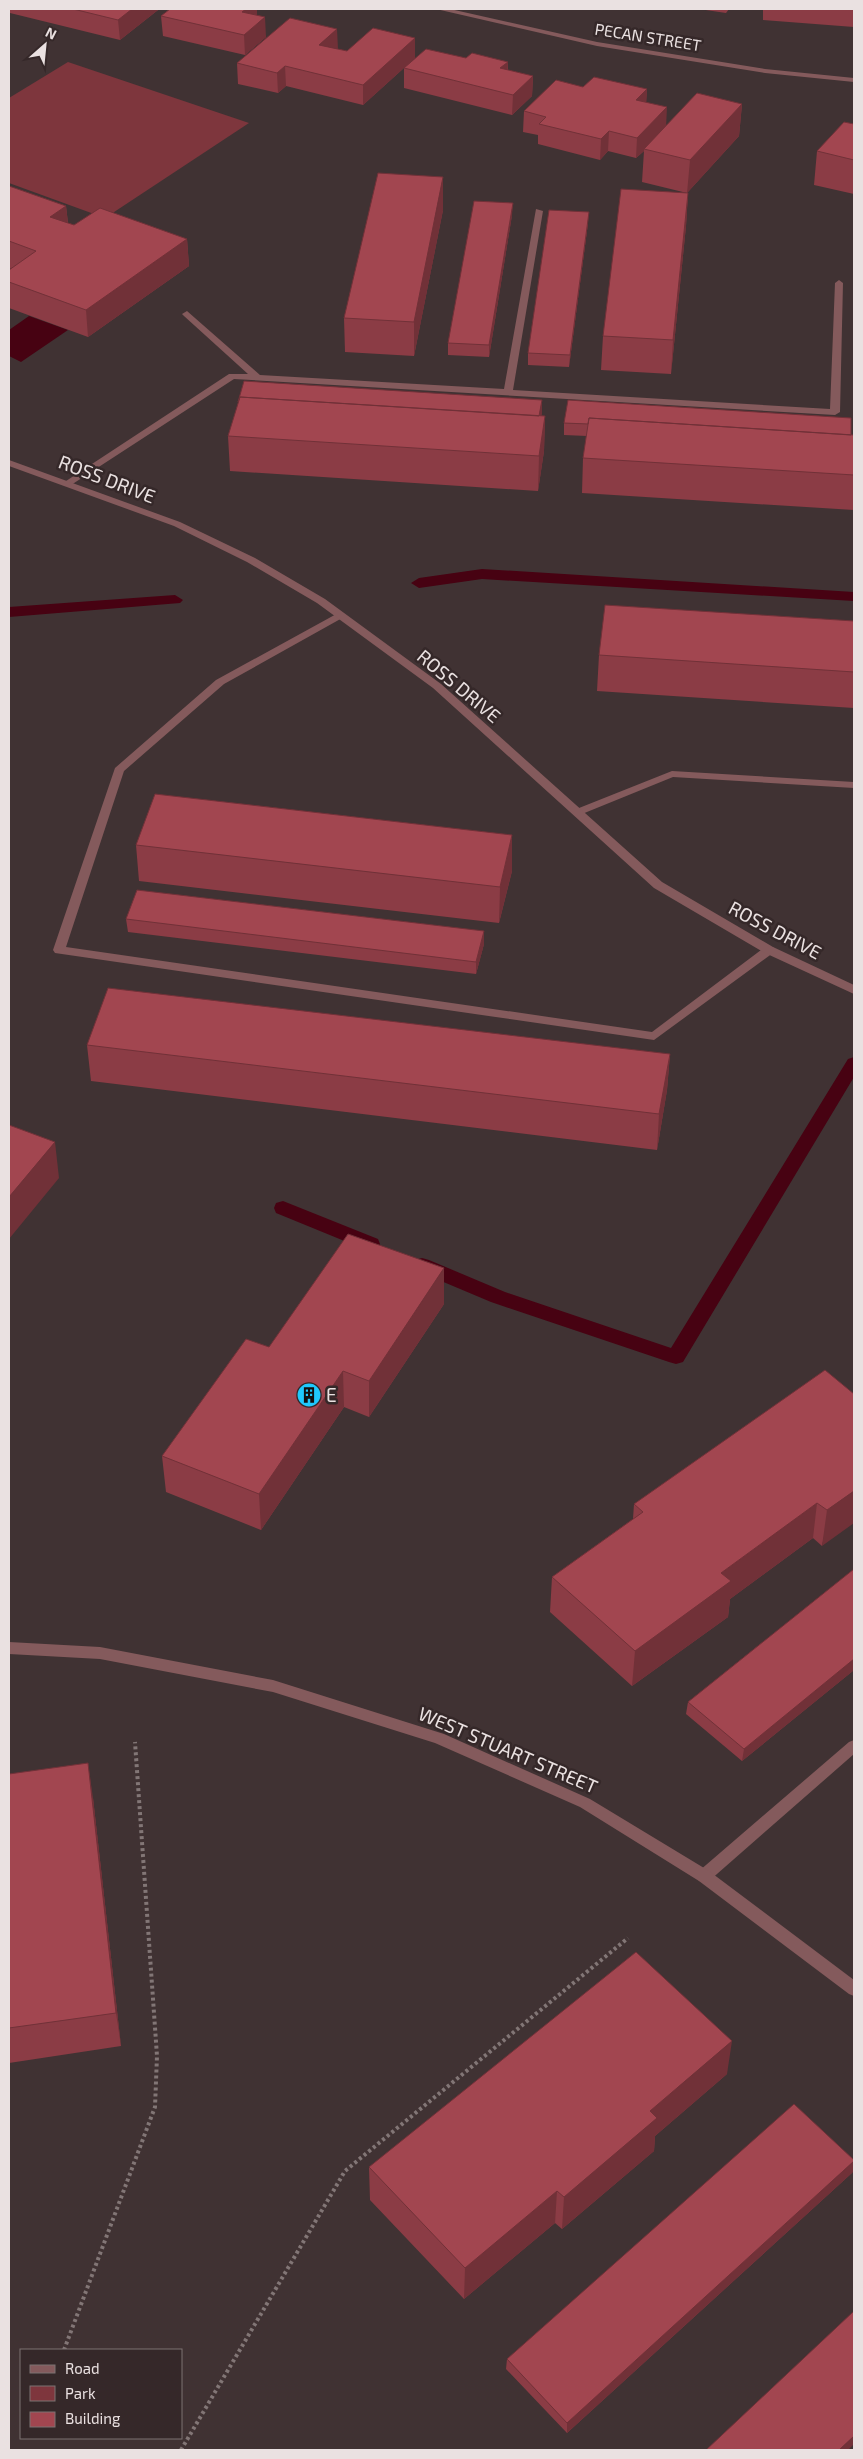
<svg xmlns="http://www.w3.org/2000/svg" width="863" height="2459" font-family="'Exo 2',sans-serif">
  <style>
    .green { fill: #7e363d }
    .water { fill: #470212 }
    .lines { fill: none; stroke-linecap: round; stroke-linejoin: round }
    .stream { fill: #470212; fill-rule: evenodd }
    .path { stroke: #827676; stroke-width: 4; stroke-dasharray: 3 3; stroke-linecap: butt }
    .service { fill: #845a5c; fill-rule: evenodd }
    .minor { fill: #845a5c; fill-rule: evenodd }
    .wall { fill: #8b3c45 }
    .shaded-wall { fill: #713138 }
    .building { fill: #a24650; stroke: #713138 }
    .labels { text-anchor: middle; stroke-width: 5; stroke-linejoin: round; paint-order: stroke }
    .far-street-label { font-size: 16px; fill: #eae1e1; stroke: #352829 }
    .street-label { font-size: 19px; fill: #eae1e1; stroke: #352829 }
    .poi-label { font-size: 19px; fill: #eae1e1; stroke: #352829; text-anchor: start }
  </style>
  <rect width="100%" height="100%" fill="#403233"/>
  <!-- green -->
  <path class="green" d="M68 62 249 123 105 218 9 183V98Z"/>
  <!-- water -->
  <path class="water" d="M29 316 68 330 21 362 9 356V330Z"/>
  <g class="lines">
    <!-- stream -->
    <path class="stream" d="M482 569 854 592V601L482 579 419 588 411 583 419 578Z
      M175 595 183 600 180 603 9 617V607Z
      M854 1057V1077L683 1362 676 1364 669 1362 491 1302 415 1270 413 1265 415 1260 422 1258 429 1260 505 1292 671 1348 848 1059Z
      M283 1201 378 1239 380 1244 378 1249 371 1251 364 1249 276 1213 274 1208 276 1203Z"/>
    <!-- path -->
    <path class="path" d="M64 2350 155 2107 157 2056 135 1742
      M181 2450 345 2171 628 1938"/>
    <!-- service -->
    <path class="service" d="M536 209 543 211 513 390 830 409 835 283 839 280 843 283 840 412 835 415 234 379 71 485H65L63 483 229 374H248L184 316 182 314 187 311 260 375 504 389Z
      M340 612 345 615 344 617 224 684 124 771 66 947 652 1032 765 947H773L775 950 773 953 654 1040 55 953 53 950 115 768 216 680Z
      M672 771 854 782V788L673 777 582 814H574L573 812 574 810Z
      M854 1740V1754L709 1881 704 1882 699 1881 697 1876 699 1871 849 1742Z"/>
    <!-- minor -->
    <path class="minor" d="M436 9H450L597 42 765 69 854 78V82L765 73 597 46Z
      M9 460 180 522 255 558 325 599 441 684 662 882 773 947 854 985V994L765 953 654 888 433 688 317 603 247 562 174 526 9 466Z
      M9 1642 100 1647 273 1680 444 1734 590 1799 709 1871 854 1980V1996L849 1994 699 1881 580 1807 435 1743 273 1692 100 1659 9 1654Z"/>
  </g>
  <!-- wall -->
  <path class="wall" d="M9 9H158V10L120 40 10 13Z
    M170 9H257V16L266 37 245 55 163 36 161 16Z
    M699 9H729L726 13Z
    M763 9H854V27L763 20Z
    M415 38V58L363 105 286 86 278 93 238 84 237 63 338 49 347 51Z
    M508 62V70L533 76 532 96 512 115 404 88V68Z
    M583 87 647 89 646 102 666 125 742 104 739 136 687 193 642 182 644 151 636 158 608 151 600 160 538 144V135L523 132 524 111Z
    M854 124V194L814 185 817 151Z
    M9 186 66 206 68 223 74 225 187 239 189 266 88 337 9 308V270L11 268H9Z
    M688 193 686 226 671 374 601 370 603 336Z
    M443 210 414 356 345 352 344 318Z
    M512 215 489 357 448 355V343Z
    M588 223 569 367 528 365V353Z
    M542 412 541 416H545L544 451 538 491 230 471 228 436Z
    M564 423 854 435V510L582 493 583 458 587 436 564 435Z
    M854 621V708L597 691 599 655Z
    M512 835V871L499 923 139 881 136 845Z
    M126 919 484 931V944L476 974 128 932Z
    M87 1045 670 1054 667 1090 657 1150 91 1081Z
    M444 1304 369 1417 344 1407 261 1530 166 1492 162 1456 269 1347Z
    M854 1394 822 1546 813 1538 730 1599 728 1617 632 1686 550 1612 552 1577 633 1519 634 1504Z
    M854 1569V1670L742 1761 686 1714 688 1702Z
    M9 1774 93 1798 121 2046 9 2063Z
    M727 2074 655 2136 654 2151 562 2229 555 2223 464 2299 370 2200 369 2167Z
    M853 2172 567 2433 506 2369 507 2359Z"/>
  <!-- shaded-wall -->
  <path class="shaded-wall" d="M132 9H158V10L120 40 118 20Z
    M246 9H257V20L242 12Z
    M265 17 266 37 245 55 244 35Z
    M337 29 338 49 319 45Z
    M415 38V58L363 105V85Z
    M508 62 507 82 500 68Z
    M285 66 286 86 278 93 277 73Z
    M533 76 532 96 512 115 513 95Z
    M647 89 646 109 636 100Z
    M742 104 739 136 687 193 690 160Z
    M667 107 666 128 644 149V151L636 158 637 138Z
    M609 131 608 151 600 160 601 139Z
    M443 177V210L414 356V322Z
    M688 193 686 226 671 374 673 340Z
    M513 203 512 215 489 357V345Z
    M66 206 69 233 50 217Z
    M589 212 588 223 569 367 570 355Z
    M187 239 189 266 88 337 86 310Z
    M542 400V412L538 434V422Z
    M545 416 544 451 538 491 539 456Z
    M512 835V871L499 923 500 887Z
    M484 931V944L476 974V962Z
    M670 1054 667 1090 657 1150 659 1114Z
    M55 1142 59 1178 9 1239V1197Z
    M444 1268V1304L369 1417V1381Z
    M343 1371 344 1407 261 1530 259 1494Z
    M854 1491V1523L822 1546 827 1510Z
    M817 1503 813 1538 730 1599 728 1617 632 1686 635 1651 721 1573Z
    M854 1659V1670L742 1761 744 1749Z
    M88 1763 93 1798 121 2046 116 2013Z
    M732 2041 727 2074 655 2136 654 2151 562 2229 564 2197 650 2111Z
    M854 2161 853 2172 567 2433V2423Z
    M557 2191 555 2223 464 2299 465 2268Z
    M854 2436V2444L848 2450H839Z"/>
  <!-- building -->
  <path class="building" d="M73 9H132L118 20Z
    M170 9H246L242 12 265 17 244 35 161 16Z
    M290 18 337 29 319 45 347 51 373 28 415 38 363 85 285 66 277 73 237 63Z
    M426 49 466 58 472 53 508 62 500 68 533 76 513 95 404 68Z
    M594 77 647 89 636 100 667 107 637 138 609 131 601 139 539 124 546 117 524 111 556 80 583 87Z
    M697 93 742 104 690 160 644 149Z
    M844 122 854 124V160L817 151Z
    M378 173 443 177 414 322 344 318Z
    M9 186 66 206 50 217 74 225 100 208 187 239 86 310 9 282V270L36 251 9 241Z
    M621 189 688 193 673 340 603 336Z
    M474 201 513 203 489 345 448 343Z
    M549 210 589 212 570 355 528 353Z
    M244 381 542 400 539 416 240 397 238 402Z
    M240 397 545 416 539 456 228 436Z
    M568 400 851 418V435L589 418 588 424 564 423Z
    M589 418 854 435V475L583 458Z
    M605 605 854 621V672L599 655Z
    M155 794 512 835 500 887 136 845Z
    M137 890 484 931 476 962 126 919Z
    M108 988 670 1054 659 1114 87 1045Z
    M9 1125 55 1142 9 1197Z
    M348 1234 444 1268 369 1381 343 1371 259 1494 162 1456 246 1339 269 1347Z
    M825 1370 854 1394V1491L827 1510 817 1503 721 1573 731 1581 635 1651 552 1577 643 1512 634 1504Z
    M854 1569V1659L744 1749 688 1702Z
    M88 1763 116 2013 9 2028V1774Z
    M636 1952 732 2041 650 2111 657 2118 564 2197 557 2191 465 2268 369 2167Z
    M794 2104 854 2160V2161L567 2423 507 2359Z
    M854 2311V2436L839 2450H706Z"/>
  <!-- icons -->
  <defs>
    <symbol id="building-disc" viewBox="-11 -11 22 22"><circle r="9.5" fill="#1fc9fd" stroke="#352829"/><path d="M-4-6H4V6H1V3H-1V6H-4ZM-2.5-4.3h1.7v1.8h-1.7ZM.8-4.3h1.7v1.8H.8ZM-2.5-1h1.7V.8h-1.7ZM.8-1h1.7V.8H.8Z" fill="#111"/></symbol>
  </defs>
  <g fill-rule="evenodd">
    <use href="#building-disc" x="295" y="1381" width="28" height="28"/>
  </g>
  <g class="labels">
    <!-- far-street labels -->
    <g class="far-street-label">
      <text transform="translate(648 37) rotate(9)" y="6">PECAN STREET</text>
    </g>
    <!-- street labels -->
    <g class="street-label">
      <text transform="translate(107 479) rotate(21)" y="7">ROSS DRIVE</text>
      <text transform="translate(459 686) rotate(40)" y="7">ROSS DRIVE</text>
      <text transform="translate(775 930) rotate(28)" y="7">ROSS DRIVE</text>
      <text transform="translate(508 1750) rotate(23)" y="7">WEST STUART STREET</text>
    </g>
    <!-- poi labels -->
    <g class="poi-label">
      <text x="326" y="1402">E</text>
    </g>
  </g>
  <!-- border -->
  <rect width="863" height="2459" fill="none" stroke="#eae1e1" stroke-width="20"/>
  <!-- legend -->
  <rect x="20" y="2349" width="162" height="90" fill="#352829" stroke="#7d7273"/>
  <rect x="30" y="2365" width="25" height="8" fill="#845a5c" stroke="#7d7273"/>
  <text x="65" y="2374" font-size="15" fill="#eae1e1">Road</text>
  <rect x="30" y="2386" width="25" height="15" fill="#7e363d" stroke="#7d7273"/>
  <text x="65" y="2399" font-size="15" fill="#eae1e1">Park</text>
  <rect x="30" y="2412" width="25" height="15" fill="#a24650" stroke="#7d7273"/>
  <text x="65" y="2424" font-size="15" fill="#eae1e1">Building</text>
  <!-- north arrow -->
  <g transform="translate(45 45) rotate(27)" stroke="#352829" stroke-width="4" paint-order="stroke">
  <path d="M0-4L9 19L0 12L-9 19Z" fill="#eae1e1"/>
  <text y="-8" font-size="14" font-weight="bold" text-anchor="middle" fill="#eae1e1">N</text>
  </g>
</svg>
